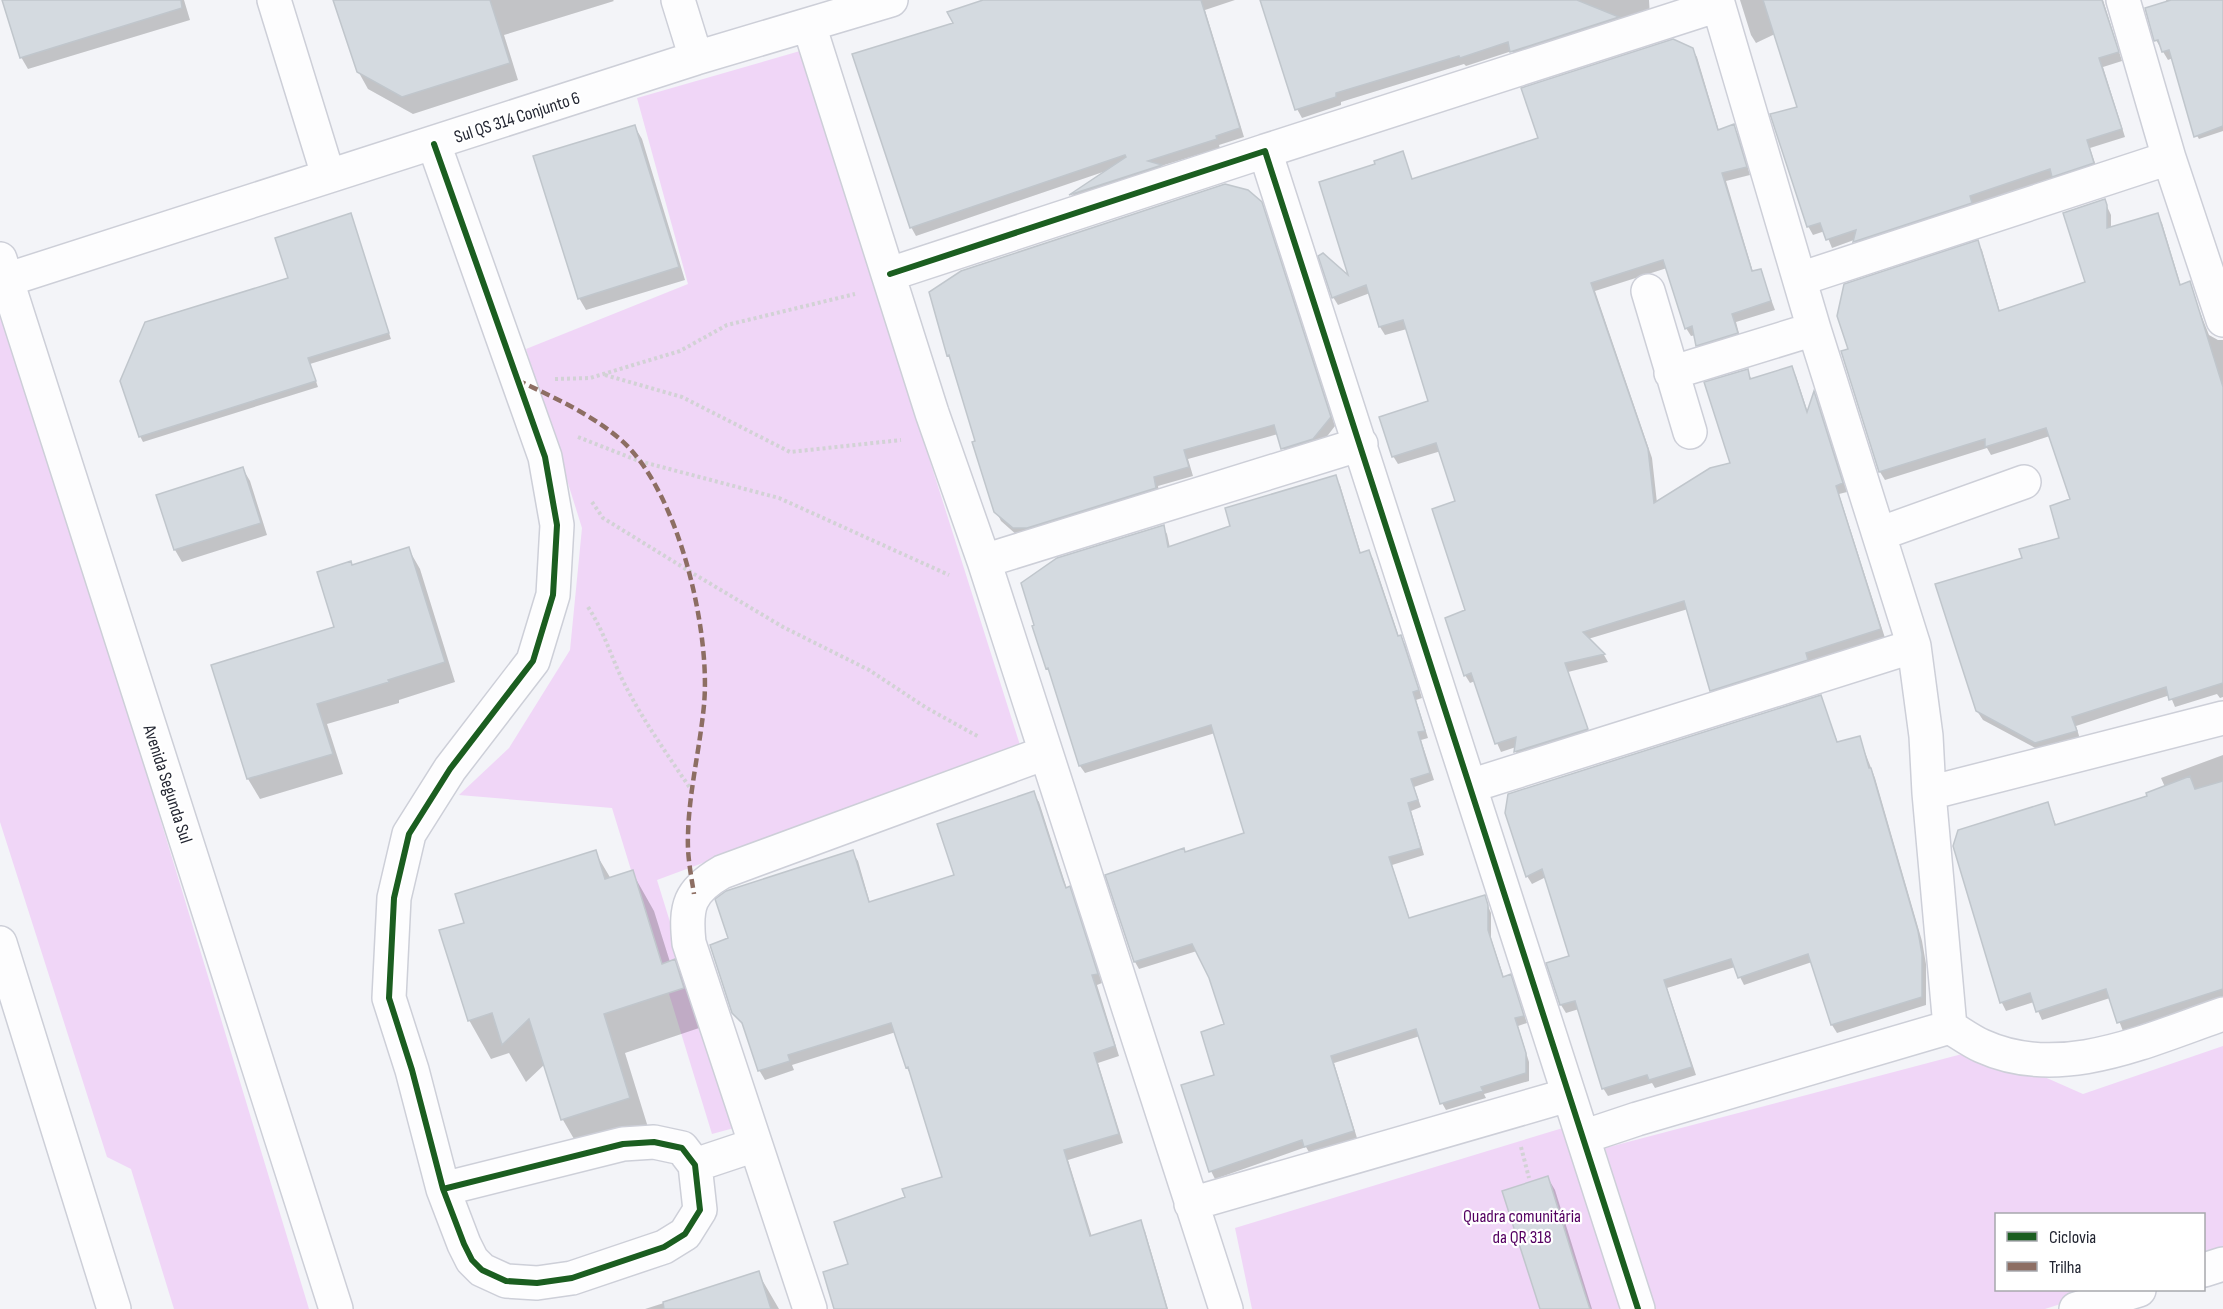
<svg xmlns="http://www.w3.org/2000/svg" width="2223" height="1309" font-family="'Sofia Sans Condensed',sans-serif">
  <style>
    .green { fill: #f0d6f7 }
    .shadow { fill: #0003 }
    .building { fill: #d4dae0; stroke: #c0c6cc; stroke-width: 1.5 }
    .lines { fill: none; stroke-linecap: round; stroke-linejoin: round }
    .minor-casing { stroke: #cdcfd8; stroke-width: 36 }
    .major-casing { stroke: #cdcfd8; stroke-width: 36 }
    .path { stroke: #d2d2d5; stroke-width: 4; stroke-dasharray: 3 3; stroke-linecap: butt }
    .minor { stroke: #fdfdfe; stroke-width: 33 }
    .major { stroke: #fdfdfe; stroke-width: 33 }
    .quiet { stroke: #8d6e63; stroke-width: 4.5; stroke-dasharray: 9 4.5; stroke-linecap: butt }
    .cycleway-casing { stroke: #fff; stroke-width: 10 }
    .cycleway { stroke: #1b5e20; stroke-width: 6 }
    .labels { text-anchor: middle; stroke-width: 4.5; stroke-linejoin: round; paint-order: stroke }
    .street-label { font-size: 18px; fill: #232632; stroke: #fff }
    .park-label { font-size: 18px; fill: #540061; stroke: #fff }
  </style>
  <rect width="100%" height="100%" fill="#f3f4f8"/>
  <!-- green -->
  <path class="green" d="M800 51 1020 745 657 880 734 1128 712 1134 612 808 459 795 509 748 570 650 582 528 526 349 688 284 637 98Z
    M0 291 309 1309H174L131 1169 107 1157 0 822Z
    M2223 1046V1250L2204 1257V1214H1996V1290H2104L2045 1309H1651L1605 1148 1981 1049 2083 1094Z
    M1576 1124 1638 1309H1252L1235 1228Z"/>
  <!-- shadow -->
  <path class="shadow" d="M3 0H184L190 20 28 69 21 57Z
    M335 0H613L614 1 504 35 518 80 413 114 368 89 358 71Z
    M988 0H1235L1205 10 1244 137 1219 145 1220 148 1161 166 1165 174 1076 203 1071 196 1106 171 916 236 911 227 955 24Z
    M1261 0H1649L1650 17 1517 60 1512 51 1466 66 1464 64 1341 102V105L1302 118 1297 109Z
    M1740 0H2103L2122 61 2103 67 2125 137 2090 148 2098 172 2058 184 2054 178 1974 205 1860 250 1854 240 1832 248 1825 231 1813 235 1808 226 1799 108 1775 34 1756 43 1751 35Z
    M2166 0H2223V131L2199 139 2194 131 2173 58 2168 60 2156 40 2167 3Z
    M1692 49 1697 57 1719 131 1733 126 1738 134 1750 175 1726 181 1753 272 1760 270 1775 310 1736 322 1741 341 1702 353 1698 345 1696 335 1691 336 1686 328 1667 268 1595 291 1652 458 1657 503 1732 464 1747 371 1752 380 1792 368 1796 376 1808 413 1814 394 1818 401 1847 492 1839 494 1885 638 1809 662 1812 668 1716 698 1711 690 1688 609 1588 639 1604 655 1608 662 1568 672 1591 738 1520 760 1516 752V747L1501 752 1497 743 1475 681 1470 683 1465 675 1467 611 1457 502 1441 451 1398 464 1393 456 1430 402 1407 329 1385 335 1380 327 1370 293 1338 305 1333 297 1352 279 1377 165 1403 153 1413 181 1540 139Z
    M635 127 642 139 685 280 586 310 579 298Z
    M2104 200 2111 215V229L2157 215 2162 223 2181 286 2192 292 2209 335 2218 340H2223V697L2220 698 2217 694 2175 707 2170 695 2076 726 2080 739 2041 751 1983 720 1977 711 2024 559 2061 539 2072 500 2050 436 1991 455 1987 448 1885 480 1880 472 1850 350 1977 242 1982 250 2000 312 2086 283Z
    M1261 203 1266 213 1335 426 1318 448 1288 458 1278 434 1188 459 1193 476 1158 486 1160 497 1019 537 1001 521 996 511 953 365 948 355Z
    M350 215 391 339 310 364 318 387 143 442 140 436Z
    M243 469 250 481 267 535 182 562 175 550 158 496Z
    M1335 477 1340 485 1361 554 1369 552 1373 559 1399 637 1405 644 1422 698 1416 700 1428 738 1421 740 1434 780 1414 787 1421 807 1411 811 1424 855 1392 865 1410 920 1484 897 1491 913V938L1504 978 1510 976 1514 984 1527 1023 1518 1026 1529 1062V1081L1484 1094 1486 1098 1446 1110 1442 1103 1420 1036 1334 1063 1357 1138 1310 1154 1306 1147 1215 1179 1211 1171 1216 1076 1226 1025 1211 977 1197 951 1139 969 1135 962 1246 834 1215 733 1085 773 1080 766 1052 675 1047 668 1034 627 1163 527 1167 534 1170 548 1232 527Z
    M408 548 420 569 455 682 399 700V703L327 724 343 774 260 799 248 779 336 628 352 566Z
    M1820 697 1838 743 1859 737 1875 778 1922 941 1926 964V1005L1837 1033 1832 1025 1812 962 1744 985 1735 967 1667 988 1696 1075 1655 1088 1652 1083 1608 1096 1603 1088 1579 1009 1566 1013 1561 1005 1548 964 1570 957 1546 877 1532 884 1527 876Z
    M2223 755V997L2123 1031 2110 998 2042 1020 2034 1002 2006 1011 2002 1003 1955 846 2047 803 2057 827 2148 797 2165 787 2161 778Z
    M1033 793 1039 802 1067 889 1069 888 1074 897 1102 983 1097 985 1119 1056 1098 1063 1123 1143 1068 1160 1092 1237 1140 1222 1145 1231 1168 1309H836L850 1265 907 1198 944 1178 912 1077 907 1068 896 1032 792 1065 794 1070 765 1080 759 1070 746 1029 733 1012 730 939 852 852 858 861 870 903 956 876Z
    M595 852 611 879 632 872 654 911 670 962 674 961 696 999 705 1026 625 1053 651 1137 585 1158 563 1120 545 1064 526 1082 509 1053 491 1059 469 1020 466 924Z
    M1548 1178 1555 1190 1592 1309H1541Z
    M758 1273 779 1309H645Z"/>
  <!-- building -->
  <path class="building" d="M2 0H181L182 8 20 58Z
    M333 0H490L510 63 402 97 357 72Z
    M983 0H1201L1240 128 1216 136 1217 139 1148 161 1162 165 1069 195 1126 157 1125 155 910 228 852 54 953 23 947 12Z
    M1260 0H1577L1619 17 1510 52 1508 42 1460 58 1459 56 1336 93V97L1295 110Z
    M1763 0H2102L2119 52 2099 58 2122 129 2087 140 2094 163 2052 177 2050 169 1970 196 1972 203 1853 242 1856 230 1826 240 1820 223 1807 227 1770 114 1797 107Z
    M2171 0H2223V126L2194 137 2169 50 2162 52 2158 40 2154 41 2145 8Z
    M1673 39 1693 48 1718 130 1734 124 1747 167 1722 173 1752 271 1761 269 1771 301 1732 314 1738 333 1696 346 1692 326 1685 329 1663 260 1591 283 1648 449 1654 503 1710 468 1730 463 1704 382 1748 369 1750 379 1792 366 1807 412 1814 391 1843 483 1836 486 1881 629 1806 653 1808 660 1710 691 1684 601 1583 632 1605 654 1565 663 1588 729 1514 752 1516 737 1495 744 1471 673 1464 676 1445 618 1465 610 1432 509 1455 501 1436 443 1392 457 1379 417 1428 401 1403 320 1379 327 1366 285 1332 298 1318 256 1323 253 1348 275 1319 182 1375 164 1374 161 1403 151 1412 179 1538 138 1521 88Z
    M635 125 679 267 578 299 533 156Z
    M1225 184 1248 190 1262 202 1331 417 1313 439 1281 449 1274 425 1184 450 1189 467 1154 477 1156 488 1027 528H1013L994 512 972 442 975 441 949 355 947 356 929 292 961 271Z
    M2105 199 2107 205V228L2158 213 2180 285 2190 281 2223 387V683L2169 700 2166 687 2072 717 2077 731 2035 743 1976 711 1935 584 2022 558 2019 549 2059 538 2050 506 2070 499 2046 428 1985 447V439L1879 472 1841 351 1848 349 1837 316 1844 284 1978 240 1999 311 2085 282 2063 213Z
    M351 213 389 333 308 358 316 381 139 437 120 381 145 322 288 278 275 238Z
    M243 467 261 523 174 550 156 495Z
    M1336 475 1360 553 1369 550 1398 636 1401 635 1419 690 1413 692 1425 731 1418 732 1430 773 1411 779 1418 800 1408 803 1421 848 1389 857 1409 918 1485 895 1488 905V930L1503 977 1511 974 1524 1016 1515 1018 1526 1053V1073L1481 1087 1483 1091 1440 1104 1416 1029 1331 1056 1354 1131 1304 1147 1302 1140 1209 1172 1181 1085 1214 1075 1201 1032 1224 1024 1209 978 1192 944 1134 962 1105 875 1184 848 1185 852 1244 833 1211 725 1079 766 1048 668 1046 669 1032 626 1034 625 1021 583 1057 558 1164 525 1168 547 1230 526 1225 508Z
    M409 547 445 662 388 680 389 682 317 704 333 754 247 779 211 665 334 627 317 572 351 561 352 565Z
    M1821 695 1837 742 1860 736 1869 768H1871L1918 931 1922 954V997L1831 1025 1808 954 1738 978 1731 959 1664 980 1692 1067 1649 1080 1647 1075 1602 1089 1575 1001 1560 1005 1546 963 1569 956 1542 869 1526 877 1505 813 1508 794Z
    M2190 776 2195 789 2223 781V989L2117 1023 2106 989 2036 1012 2030 993 2000 1003 1953 846 1958 830 2048 802 2055 825 2147 796 2146 793Z
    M1034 791 1063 880 1066 888 1070 886 1098 974 1092 975 1115 1046 1094 1053 1119 1134 1064 1150 1090 1236 1141 1220 1167 1309H834L823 1272 848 1264 834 1222 905 1197 902 1189 942 1177 908 1067 906 1068 891 1023 788 1055 790 1061 758 1071 742 1023 732 1013 710 945 728 938 715 899 726 891 853 850 869 902 954 875 937 824Z
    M596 850 605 879 633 870 662 964 675 959 684 988 604 1014 630 1098 561 1120 529 1019 502 1045 492 1013 468 1021 439 930 464 923 455 894Z
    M1548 1176 1573 1257 1590 1309H1540L1502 1191Z
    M759 1271 771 1309H664L663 1302Z"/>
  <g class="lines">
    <defs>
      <path id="minor" d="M274 0 328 175
        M678 0 696 58
        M2123 0 2169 158 2223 320
        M809 25 932 413 984 561 1226 1309
        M434 144 545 457 557 525 553 595 533 661 450 769 409 834 394 898 389 998 412 1070 443 1189 464 1244 472 1260 482 1270 506 1281 537 1283 572 1278 664 1247 685 1234 700 1210 695 1165 682 1148 654 1142 623 1144 443 1189
        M1265 151 1718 5
        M890 274 1265 151 1638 1309
        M1800 279 2169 158
        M6 280 696 58 891 0
        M1648 291 1690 432
        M1671 373 1814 329
        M1879 534 2024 482
        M984 561 1361 444
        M1470 786 1914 646
        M1929 793 2223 718
        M1950 1027C1960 1033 1971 1041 1982 1046 2061 1082 2147 1040 2223 1014
        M1583 1137 1637 1119 1950 1027 1929 793 1926 736 1914 646 1814 329 1717 0
        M695 1165 755 1145
        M1191 1204 1568 1095
        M2204 1270 2223 1264
        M810 1309 689 943C685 906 689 891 722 872L1045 753
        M2076 1309 2139 1290"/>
      <path id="major" d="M0 259 336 1309
        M0 943 114 1309"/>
    </defs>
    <!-- minor casing -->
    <use href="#minor" class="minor-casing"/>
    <!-- major casing -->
    <use href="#major" class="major-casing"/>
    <!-- path -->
    <path class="path" d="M605 375 682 397 790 452 901 440
      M555 379 590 378 680 351 727 325 855 294
      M578 437 639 461 779 498 949 575
      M592 502 603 518 689 571 783 627 869 670 925 707 979 737
      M588 607C603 630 610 653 621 677 641 718 667 754 692 791
      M1521 1147 1529 1178"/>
    <!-- minor -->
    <use href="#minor" class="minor"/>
    <!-- major -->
    <use href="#major" class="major"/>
    <!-- quiet -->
    <path class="quiet" d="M517 380C553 397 589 413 620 439 678 489 711 630 704 705 700 748 689 791 688 835 687 855 691 875 694 894"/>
    <defs>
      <path id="cycleway" d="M434 144 545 457 557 525 553 595 533 661 450 769 409 834 394 898 389 998 412 1070 443 1189 464 1244 472 1260 482 1270 506 1281 537 1283 572 1278 664 1247 685 1234 700 1210 695 1165 682 1148 654 1142 623 1144 443 1189
        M890 274 1265 151 1638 1309"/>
    </defs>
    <!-- cycleway casing -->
    <use href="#cycleway" class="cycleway-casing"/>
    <!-- cycleway -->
    <use href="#cycleway" class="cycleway"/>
  </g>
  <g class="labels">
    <!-- street labels -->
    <g class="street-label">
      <text transform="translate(517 117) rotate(-18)" y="6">Sul QS 314 Conjunto 6</text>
      <text transform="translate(168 784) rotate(72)" y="6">Avenida Segunda Sul</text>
    </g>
    <!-- park labels -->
    <g class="park-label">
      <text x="1522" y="1222">Quadra comunitária<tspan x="1522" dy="21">da QR 318</tspan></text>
    </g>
  </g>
  <!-- legend -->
  <rect x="1995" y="1213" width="210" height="78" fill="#ffffff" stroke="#a7a8ad" stroke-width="1.5"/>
  <rect x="2007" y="1232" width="30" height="9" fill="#1b5e20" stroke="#a7a8ad" stroke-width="1.5"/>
  <text x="2049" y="1243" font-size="18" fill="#232632">Ciclovia</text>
  <rect x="2007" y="1262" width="30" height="9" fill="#8d6e63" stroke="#a7a8ad" stroke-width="1.5"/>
  <text x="2049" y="1273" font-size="18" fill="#232632">Trilha</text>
</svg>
